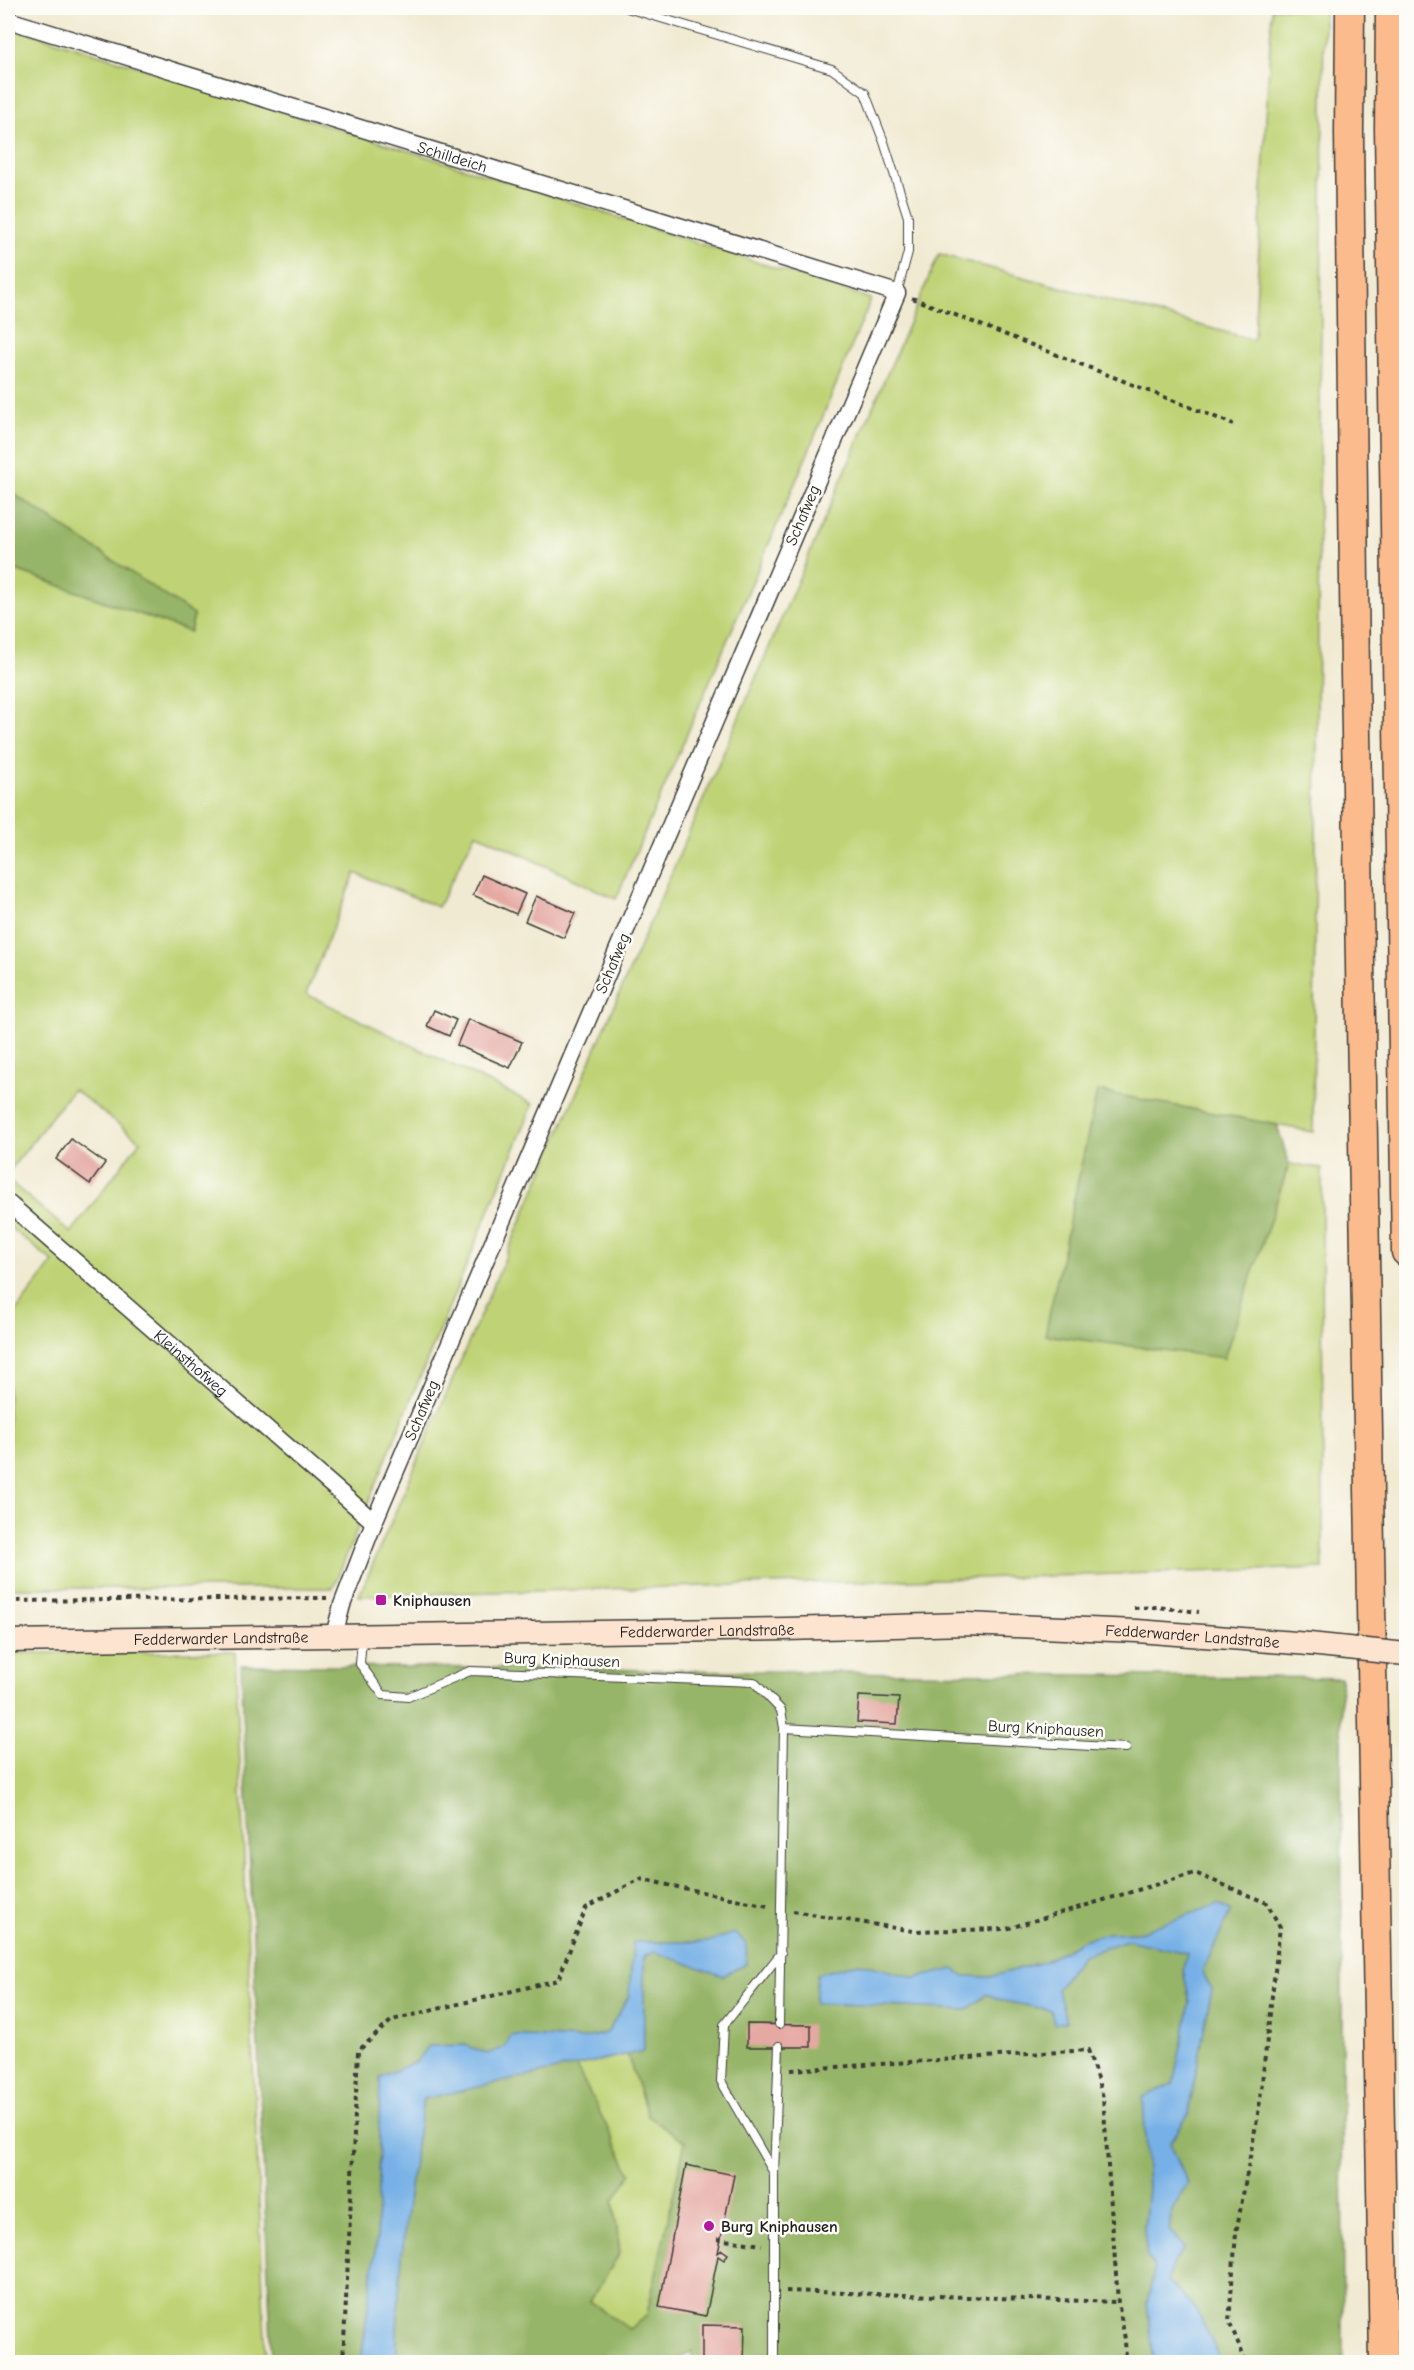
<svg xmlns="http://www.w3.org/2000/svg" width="1414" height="2370" font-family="'Comic Neue',sans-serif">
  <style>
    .green { fill: #bfd376; stroke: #6e7849; stroke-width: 1.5 }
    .forest { fill: #97b567; stroke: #5a6842; stroke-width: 1.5; fill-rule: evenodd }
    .water { fill: #76b0e6; stroke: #496681; stroke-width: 1.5 }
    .building { fill: #e5a8a3 }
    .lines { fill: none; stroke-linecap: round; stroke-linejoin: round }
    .lane-casing { stroke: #3c3b37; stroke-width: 10 }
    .street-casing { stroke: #3c3b37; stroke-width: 19 }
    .secondary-casing { stroke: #3c3b37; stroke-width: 25 }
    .highway-casing { stroke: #3c3b37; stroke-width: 31 }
    .path { stroke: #3c3b37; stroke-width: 4; stroke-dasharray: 4.5 4.5; stroke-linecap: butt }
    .lane { stroke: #fff; stroke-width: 8 }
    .street { stroke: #fff; stroke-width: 16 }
    .secondary { stroke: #fde4d1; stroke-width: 22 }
    .highway { stroke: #fbbb8d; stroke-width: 28 }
    .secondary-bridge-casing { stroke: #3c3b37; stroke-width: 25; stroke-linecap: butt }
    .secondary-bridge { stroke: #fde4d1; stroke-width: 22 }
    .poi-dot { fill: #b5179e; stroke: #fdfcf7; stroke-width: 2 }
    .labels { text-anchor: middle; stroke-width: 5; stroke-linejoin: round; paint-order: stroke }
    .street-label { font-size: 16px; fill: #1c1c1c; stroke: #fdfcf7 }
    .poi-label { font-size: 16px; font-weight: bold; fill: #1c1c1c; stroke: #fdfcf7; text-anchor: start }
  </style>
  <rect width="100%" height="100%" fill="#fdfcf7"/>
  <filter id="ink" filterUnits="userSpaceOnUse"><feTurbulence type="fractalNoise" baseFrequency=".0167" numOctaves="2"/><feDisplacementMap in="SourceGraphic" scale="12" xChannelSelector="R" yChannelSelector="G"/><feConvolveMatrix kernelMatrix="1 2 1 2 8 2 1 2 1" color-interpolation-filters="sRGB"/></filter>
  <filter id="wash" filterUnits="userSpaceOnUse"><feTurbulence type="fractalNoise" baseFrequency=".008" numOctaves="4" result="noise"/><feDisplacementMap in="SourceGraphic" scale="24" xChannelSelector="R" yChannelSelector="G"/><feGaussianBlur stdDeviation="1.35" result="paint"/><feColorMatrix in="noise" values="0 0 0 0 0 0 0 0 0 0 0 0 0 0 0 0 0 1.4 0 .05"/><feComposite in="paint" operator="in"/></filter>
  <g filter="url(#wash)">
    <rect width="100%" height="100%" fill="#f1ead2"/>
    <!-- green -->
    <path class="green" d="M1272 8H1324L1313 1132 1097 1091 1223 1358 1289 1164 1322 1168 1323 1568 359 1596 939 254 1254 340Z
      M8 26 518 185 871 299 810 448 616 899 476 833 438 907 355 873 306 994 533 1104 333 1588H8V1322L53 1262 8 1226V1180L71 1233 140 1141 73 1089 8 1173V567L190 632 194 615 8 490Z
      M235 1652 266 2362H8V1653Z
      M628 2054 648 2116 686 2141 647 2315 629 2330 590 2301 620 2253 613 2200 576 2065Z"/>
    <!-- forest -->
    <path class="forest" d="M8 490 194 615 190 632 8 567Z
      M1097 1091 1277 1125 1289 1164 1224 1358 1045 1335Z
      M241 1665 1341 1678 1343 2362H692V2351L672 2362H272ZM627 2054 648 2116 685 2141 647 2315 629 2329 590 2301 620 2253 613 2201 631 2174 576 2066Z"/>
    <!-- water -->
    <path class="water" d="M1218 1904 1231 1911 1202 1972 1212 1989 1188 2115 1170 2143 1188 2184 1172 2210 1169 2230 1185 2248 1173 2263 1168 2282 1196 2309 1222 2362H1154L1147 2303 1155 2267 1147 2257 1144 2229 1148 2188 1143 2097 1173 2084 1190 2003 1183 1970 1187 1953 1127 1940 1081 1956 1057 1989 1067 2022 1055 2024 1050 2010 1003 2001 987 1994 967 2010 815 2003 817 1974 859 1963 916 1978 954 1969 964 1976 990 1977 1045 1961 1085 1939 1108 1933 1139 1932Z
      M734 1933 746 1943 747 1964 723 1976 654 1952 644 1957V2051L423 2099C410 2186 396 2274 397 2362H361L377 2237 380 2077 417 2061 429 2046 465 2045 487 2054 505 2047 511 2035 580 2039 607 2033 629 1996 633 1942H707Z"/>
    <g id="blocks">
      <!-- building -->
      <path class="building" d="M482 875 525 894 516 914 473 895Z
        M536 896 575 913 564 938 525 921Z
        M434 1010 456 1020 449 1036 427 1026Z
        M468 1019 522 1042 510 1068 457 1045Z
        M71 1139 105 1163 90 1184 56 1159Z
        M859 1696 899 1698 897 1724 857 1722Z
        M747 2024 811 2025V2047H747Z
        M686 2165 734 2175 718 2253 722 2250 728 2254 724 2260 718 2256 706 2316 659 2307Z
        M702 2325 745 2326 744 2362H702Z"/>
    </g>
  </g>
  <g filter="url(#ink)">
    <use href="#blocks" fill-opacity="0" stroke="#3c3b37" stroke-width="1.5"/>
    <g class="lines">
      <defs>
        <path id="lane" d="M627 8 832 69 865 93 884 142 908 217V252L897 293
          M362 1638 360 1664 383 1695 408 1697 470 1671 754 1682 781 1710 784 1728 779 2024
          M784 1728 1126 1748
          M774 2173 721 2081 724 2025 781 1953
          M774 2362V2173L779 2046"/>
        <g id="street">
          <path id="s1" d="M8 20 897 293 374 1522 342 1605 334 1635"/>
          <path id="s2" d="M8 1203 374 1522"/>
        </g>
        <g id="secondary">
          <path id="s3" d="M8 1641 786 1629 966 1624 1137 1631 1309 1644"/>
        </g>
        <path id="highway" d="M1350 8 1349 133 1355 674 1384 2362
          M1390 8 1389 129 1406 1252"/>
      </defs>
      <!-- lane casing -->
      <use href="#lane" class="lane-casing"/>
      <!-- street casing -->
      <use href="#street" class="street-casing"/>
      <!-- secondary casing -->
      <use href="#secondary" class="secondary-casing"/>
      <!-- highway casing -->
      <use href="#highway" class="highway-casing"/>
      <!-- path -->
      <path class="path" d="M912 298 1233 424
        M8 1601 327 1598
        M1134 1608 1158 1607 1199 1612
        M793 1911 913 1931 1006 1929 1195 1873 1267 1903 1280 1927 1259 2108 1236 2233 1229 2321 1246 2362
        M791 2070 1088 2050 1103 2097 1118 2302 1125 2339 1126 2362
        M717 2239 762 2245
        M786 2291 1118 2302
        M343 2362 358 2051 392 2020 558 1980 586 1908 640 1879 768 1906"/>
      <!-- lane -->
      <use href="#lane" class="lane"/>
      <!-- street -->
      <use href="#street" class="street"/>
      <!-- secondary -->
      <use href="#secondary" class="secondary"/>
      <!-- highway -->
      <use href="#highway" class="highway"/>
      <defs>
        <path id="secondary-bridge" d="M1309 1644 1406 1654"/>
      </defs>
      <!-- secondary-bridge casing -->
      <use href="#secondary-bridge" class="secondary-bridge-casing"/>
      <!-- secondary-bridge -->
      <use href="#secondary-bridge" class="secondary-bridge"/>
    </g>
  </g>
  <!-- markers -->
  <g class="poi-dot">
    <rect x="375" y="1594" width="12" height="12" rx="3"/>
    <circle cx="709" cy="2226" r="6"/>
  </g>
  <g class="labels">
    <!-- street labels -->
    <g class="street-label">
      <text dy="6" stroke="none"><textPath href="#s1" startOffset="465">Schilldeich</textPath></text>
      <text transform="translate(802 515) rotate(-67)" y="6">Schafweg</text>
      <text transform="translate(612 963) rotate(-67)" y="6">Schafweg</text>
      <text dy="6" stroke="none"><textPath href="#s2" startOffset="243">Kleinsthofweg</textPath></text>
      <text transform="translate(421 1410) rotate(-67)" y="6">Schafweg</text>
      <text dy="6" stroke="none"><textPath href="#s3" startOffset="699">Fedderwarder Landstraße</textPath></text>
      <text dy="6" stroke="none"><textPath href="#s3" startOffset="1185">Fedderwarder Landstraße</textPath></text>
      <text dy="6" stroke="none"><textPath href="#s3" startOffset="213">Fedderwarder Landstraße</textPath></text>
      <text transform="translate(562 1659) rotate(2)" y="6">Burg Kniphausen</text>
      <text transform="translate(1046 1728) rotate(3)" y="6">Burg Kniphausen</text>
    </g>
    <!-- poi labels -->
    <g class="poi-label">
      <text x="393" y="1606">Kniphausen</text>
      <text x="721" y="2232">Burg Kniphausen</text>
    </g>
  </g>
  <!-- margin -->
  <rect width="1414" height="2370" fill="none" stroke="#fdfcf7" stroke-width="30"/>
</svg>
